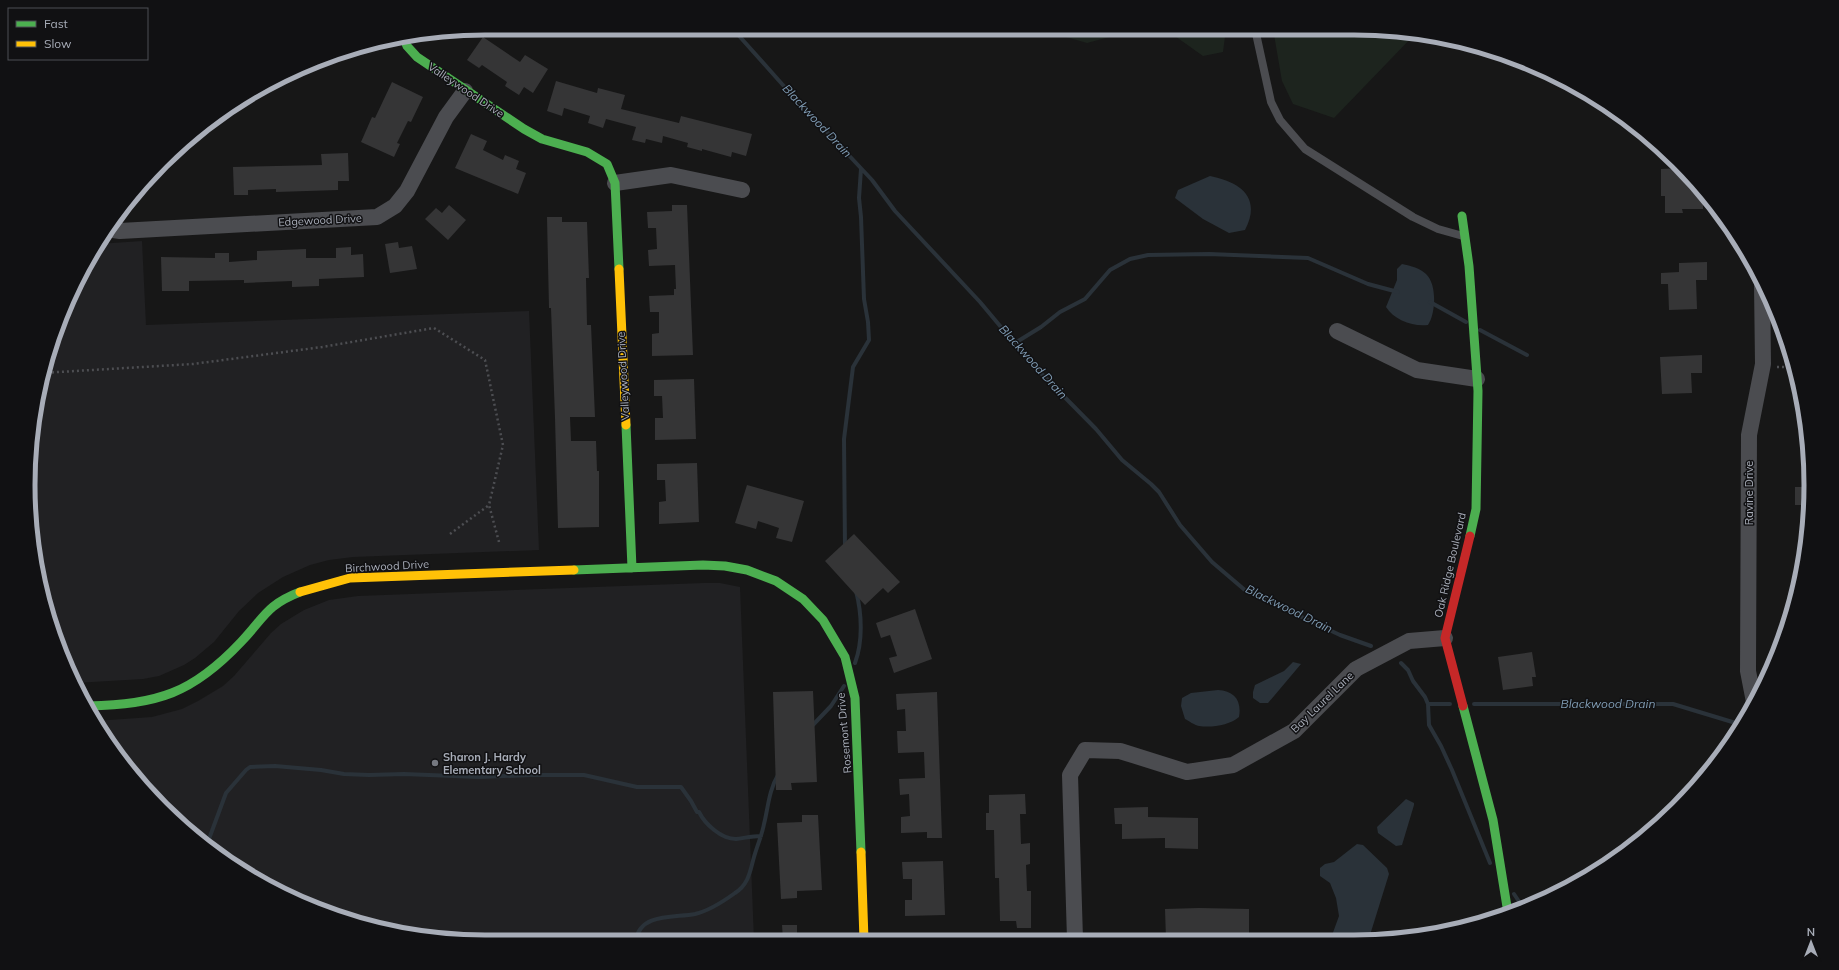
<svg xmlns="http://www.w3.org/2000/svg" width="1839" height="970" font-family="Mulish,sans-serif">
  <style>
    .built { fill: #212123 }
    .green { fill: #1d241e }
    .water { fill: #2a3239 }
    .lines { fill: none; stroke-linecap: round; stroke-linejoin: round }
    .stream { stroke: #2a3239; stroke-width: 4 }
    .building { fill: #353536 }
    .path { stroke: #4d4e52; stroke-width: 2.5; stroke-dasharray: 2 3; stroke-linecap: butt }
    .lane { stroke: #4b4c50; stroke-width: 8 }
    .street { stroke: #4b4c50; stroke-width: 16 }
    .fast { stroke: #4caf50; stroke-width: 9 }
    .slow { stroke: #ffc107; stroke-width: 9 }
    .jam { stroke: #c62828; stroke-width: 9 }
    .poi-dot { fill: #757880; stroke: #111113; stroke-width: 1.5 }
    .labels { text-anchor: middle; stroke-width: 3; stroke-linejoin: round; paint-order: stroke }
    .street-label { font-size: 11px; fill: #a8adb8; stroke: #111113 }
    .poi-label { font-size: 11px; font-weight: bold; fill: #a8adb8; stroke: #111113; text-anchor: start }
    .water-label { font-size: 12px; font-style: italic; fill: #7f9bb3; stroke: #111113 }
    .rim { fill: none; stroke: #a8adb8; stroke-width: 5 }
  </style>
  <rect width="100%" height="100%" fill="#171717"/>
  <!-- built -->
  <path class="built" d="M142 241 146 325 529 311 539 550 353 557 329 560 310 565 283 577 258 593 239 611 214 642 195 658 184 665 159 676 143 679 75 683 63 660 44 603 29 515V455L44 367 63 310 98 244Z
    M704 583H720L740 587 754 940 455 941 366 926 283 895 207 847 142 786 105 739 95 721 152 717 182 709 198 701 223 686 234 676 271 633 281 624 304 610 329 600 358 596Z"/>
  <!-- green -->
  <path class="green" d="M1038 29H1139L1087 43Z
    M1165 29H1226L1223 52 1203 56Z
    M1273 29H1384L1415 34 1334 118 1293 104 1282 81Z"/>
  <!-- water -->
  <path class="water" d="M1210 176C1240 182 1262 197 1245 230L1229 233 1203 219 1175 198 1178 190Z
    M1402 264C1411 266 1420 268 1426 274 1437 284 1436 313 1428 325 1413 327 1394 320 1386 307L1397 280V269Z
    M1293 662 1301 664 1268 703H1260L1253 698V692L1255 685 1284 671Z
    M1218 690C1234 691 1242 700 1239 717 1230 725 1212 728 1199 726 1194 725 1189 721 1185 719L1181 706 1182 698 1191 693Z
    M1406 799 1414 803V805L1402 845 1396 846 1378 833 1377 827Z
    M1357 844 1363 845 1387 868 1389 874 1370 935 1367 938H1331L1339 916 1336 898 1330 883 1320 876V868L1325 864 1334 862Z"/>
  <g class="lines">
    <!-- stream -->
    <path class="stream" d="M732 28 782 84 872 180 895 211 980 302 1032 364 1096 429 1122 460 1151 484 1159 492 1180 525 1212 562 1246 591 1340 635 1371 646
      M1430 302 1466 322
      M1480 330 1527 355
      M1015 343 1041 327 1060 312 1085 299 1110 270 1130 259 1148 255 1209 254 1308 258 1368 284 1398 292
      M845 548 844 439 853 367 869 340 868 322 864 299 861 217 859 198 861 169
      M855 663C863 641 862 614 856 591
      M1401 663 1408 670 1413 681 1425 697 1428 704 1429 725 1441 746 1452 770 1490 863
      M1428 704H1450
      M1474 704H1673L1739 724
      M811 727 831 706 844 686
      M206 847 226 793 246 770 250 767 275 766 321 770 344 774 369 775 404 774 479 777 531 775H584L637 787H681L691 801 697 812H699C705 824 721 839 736 839 744 838 753 836 761 836
      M1514 894 1524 909
      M636 940C640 913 674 918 695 914 708 911 724 901 735 893 749 884 750 871 754 857 757 846 762 835 764 824 768 808 769 790 778 775"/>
  </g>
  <!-- building -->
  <path class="building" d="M483 37 520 62 525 55 548 69 533 93 524 87 519 95 505 86 507 82 482 65 479 68 467 60Z
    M556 81 597 93 598 88 625 95 621 109 679 123 681 116 752 134 746 156 732 152 731 157 702 149V151L687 147 688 143 663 136 662 143 646 139 645 143 632 140 636 127 606 119 603 128 588 123 590 116 564 108 562 116 547 111Z
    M392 82 423 97 411 122 408 121 397 143 400 144 394 157 361 142 372 117 375 118Z
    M471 134 487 141 483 150 503 160 505 155 519 161 516 169 526 173 518 194 455 168Z
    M348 153 349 181H338V190L276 192V189L248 190V195H234L233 167 322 165 321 154Z
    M1681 168 1693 180 1694 192 1703 191V209H1682L1683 213H1665V196H1661V169Z
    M449 205 466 220 448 240 425 219 436 208 442 213Z
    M672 205H687L693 355 652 356V334L659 333V312H650L649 296 674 295V289H676L675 265 649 266 648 250 657 249 656 228H648L647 212 672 211Z
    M547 217H562V222H587L589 278H586L587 325H591L595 417H570L571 441H596L597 471H599V527L558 528 555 418 551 308H549Z
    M398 242 399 248 412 246 417 269 390 273 385 244Z
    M351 247V255L363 254 364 277 319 279V286L292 287V281L244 283V280L189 281V291H162L161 257 215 258V253H229V262L257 260V251L306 249V258H336V248Z
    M1707 262V280H1696L1697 309 1669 310 1668 284H1661V273L1679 272V263Z
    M1702 355V373H1691L1692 393 1662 394 1660 357Z
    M694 379 696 439 655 440V418H663L662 396H654V380Z
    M697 463 699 522 659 524V502L666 501 665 480H657V464Z
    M747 485 804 501 792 542 776 538 779 528 758 521 756 529 735 523Z
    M1795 487H1809L1810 505H1795Z
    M854 534 900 582 888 593 883 588 865 605 825 561Z
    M915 609 932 659 894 673 889 658 897 656 890 635 881 638 876 623Z
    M1532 652 1536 677H1532L1533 686 1503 690 1498 657Z
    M813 691 817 782 791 783 792 790H776L773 692Z
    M937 692 942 838H927V832L901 833V817L910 816 909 794 900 795 899 779 925 778 924 752 898 753 897 731H906L905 709 897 710 896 694Z
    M1025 794 1026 814H1020L1021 844 1030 843V864L1026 865 1027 891H1031V928H1017L1016 921H1000L999 878H995L994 830H986V813H989V795Z
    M1148 807V817L1198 818V849L1165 848V838L1122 839V824H1115L1114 808Z
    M802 815H818L822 890 797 891V898L781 899 777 823 802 822Z
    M943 861 945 915 905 916V900H912V879H903L902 862Z
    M1199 908 1249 909V939H1166L1165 909Z
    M782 925H797V940H783Z"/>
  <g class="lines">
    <!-- path -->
    <path class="path" d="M1777 367H1794
      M42 373 193 364 322 347 434 328 485 360 503 445 489 505 499 542
      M450 534 489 505"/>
    <!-- lane -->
    <path class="lane" d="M1255 29 1271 102 1280 120 1305 149 1413 217 1438 229 1463 236"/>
    <!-- street -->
    <path class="street" d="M615 183 671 175 742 190
      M107 229 120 231 377 217 395 206 407 191 446 117 465 91
      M1337 331 1417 370 1477 379
      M1754 702 1748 671 1749 435 1763 364 1762 284
      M1075 939 1070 775 1085 750 1120 751 1187 772 1233 765 1294 731 1356 669 1409 641 1445 638"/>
    <!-- fast -->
    <path class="fast" d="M403 36 407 46 417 57 524 129 542 139 587 152 607 164 615 183 619 269
      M1462 216 1469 266 1478 391 1476 509 1470 536
      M626 425 632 568
      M574 570 703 565 725 566 747 570 776 581 803 599 823 620 845 657 855 698 861 852
      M88 706C158 704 192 694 241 642 264 618 266 605 300 592
      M1463 706 1493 820 1508 913"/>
    <!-- slow -->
    <path class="slow" d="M619 269 626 425
      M300 592 350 578 574 570
      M861 852 864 940"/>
    <!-- jam -->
    <path class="jam" d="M1463 706 1445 638 1470 536"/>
  </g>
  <!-- markers -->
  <circle class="poi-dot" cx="435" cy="763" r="4"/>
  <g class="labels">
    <!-- street labels -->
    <g class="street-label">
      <text transform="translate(466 90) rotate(34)" y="4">Valleywood Drive</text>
      <text transform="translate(320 220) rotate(-3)" y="4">Edgewood Drive</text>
      <text transform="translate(623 376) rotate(-93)" y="4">Valleywood Drive</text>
      <text transform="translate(1749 493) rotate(-90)" y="4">Ravine Drive</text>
      <text transform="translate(1450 565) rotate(-77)" y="4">Oak Ridge Boulevard</text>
      <text transform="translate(387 566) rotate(-3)" y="4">Birchwood Drive</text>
      <text transform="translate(1322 702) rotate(-44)" y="4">Bay Laurel Lane</text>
      <text transform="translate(844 733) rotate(-95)" y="4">Rosemont Drive</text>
    </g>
    <!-- poi labels -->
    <g class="poi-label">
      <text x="443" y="761">Sharon J. Hardy<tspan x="443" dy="13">Elementary School</tspan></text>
    </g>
    <!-- water labels -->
    <g class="water-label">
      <text transform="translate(817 121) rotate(47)" y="4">Blackwood Drain</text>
      <text transform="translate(1033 362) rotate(48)" y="4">Blackwood Drain</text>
      <text transform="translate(1289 609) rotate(26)" y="4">Blackwood Drain</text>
      <text x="1608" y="708">Blackwood Drain</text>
    </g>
  </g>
  <!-- crop -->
  <path d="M0 0H1839V970H0ZM485 35H1354A450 450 0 0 1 1804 485V485A450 450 0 0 1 1354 935H485A450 450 0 0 1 35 485V485A450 450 0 0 1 485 35Z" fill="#111113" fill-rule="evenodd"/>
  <path class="rim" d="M485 35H1354A450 450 0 0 1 1804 485V485A450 450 0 0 1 1354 935H485A450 450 0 0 1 35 485V485A450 450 0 0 1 485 35Z"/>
  <!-- legend -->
  <rect x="8" y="8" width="140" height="52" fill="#111113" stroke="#4d4f55"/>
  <rect x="16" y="21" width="20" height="6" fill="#4caf50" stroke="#4d4f55"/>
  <text x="44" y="28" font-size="12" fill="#a8adb8">Fast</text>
  <rect x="16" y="41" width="20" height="6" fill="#ffc107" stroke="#4d4f55"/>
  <text x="44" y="48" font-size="12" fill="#a8adb8">Slow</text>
  <!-- north arrow -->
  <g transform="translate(1811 942)" stroke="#111113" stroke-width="3" paint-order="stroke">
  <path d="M0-3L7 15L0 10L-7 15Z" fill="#a8adb8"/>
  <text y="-6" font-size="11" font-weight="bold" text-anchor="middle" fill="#a8adb8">N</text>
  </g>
</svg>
